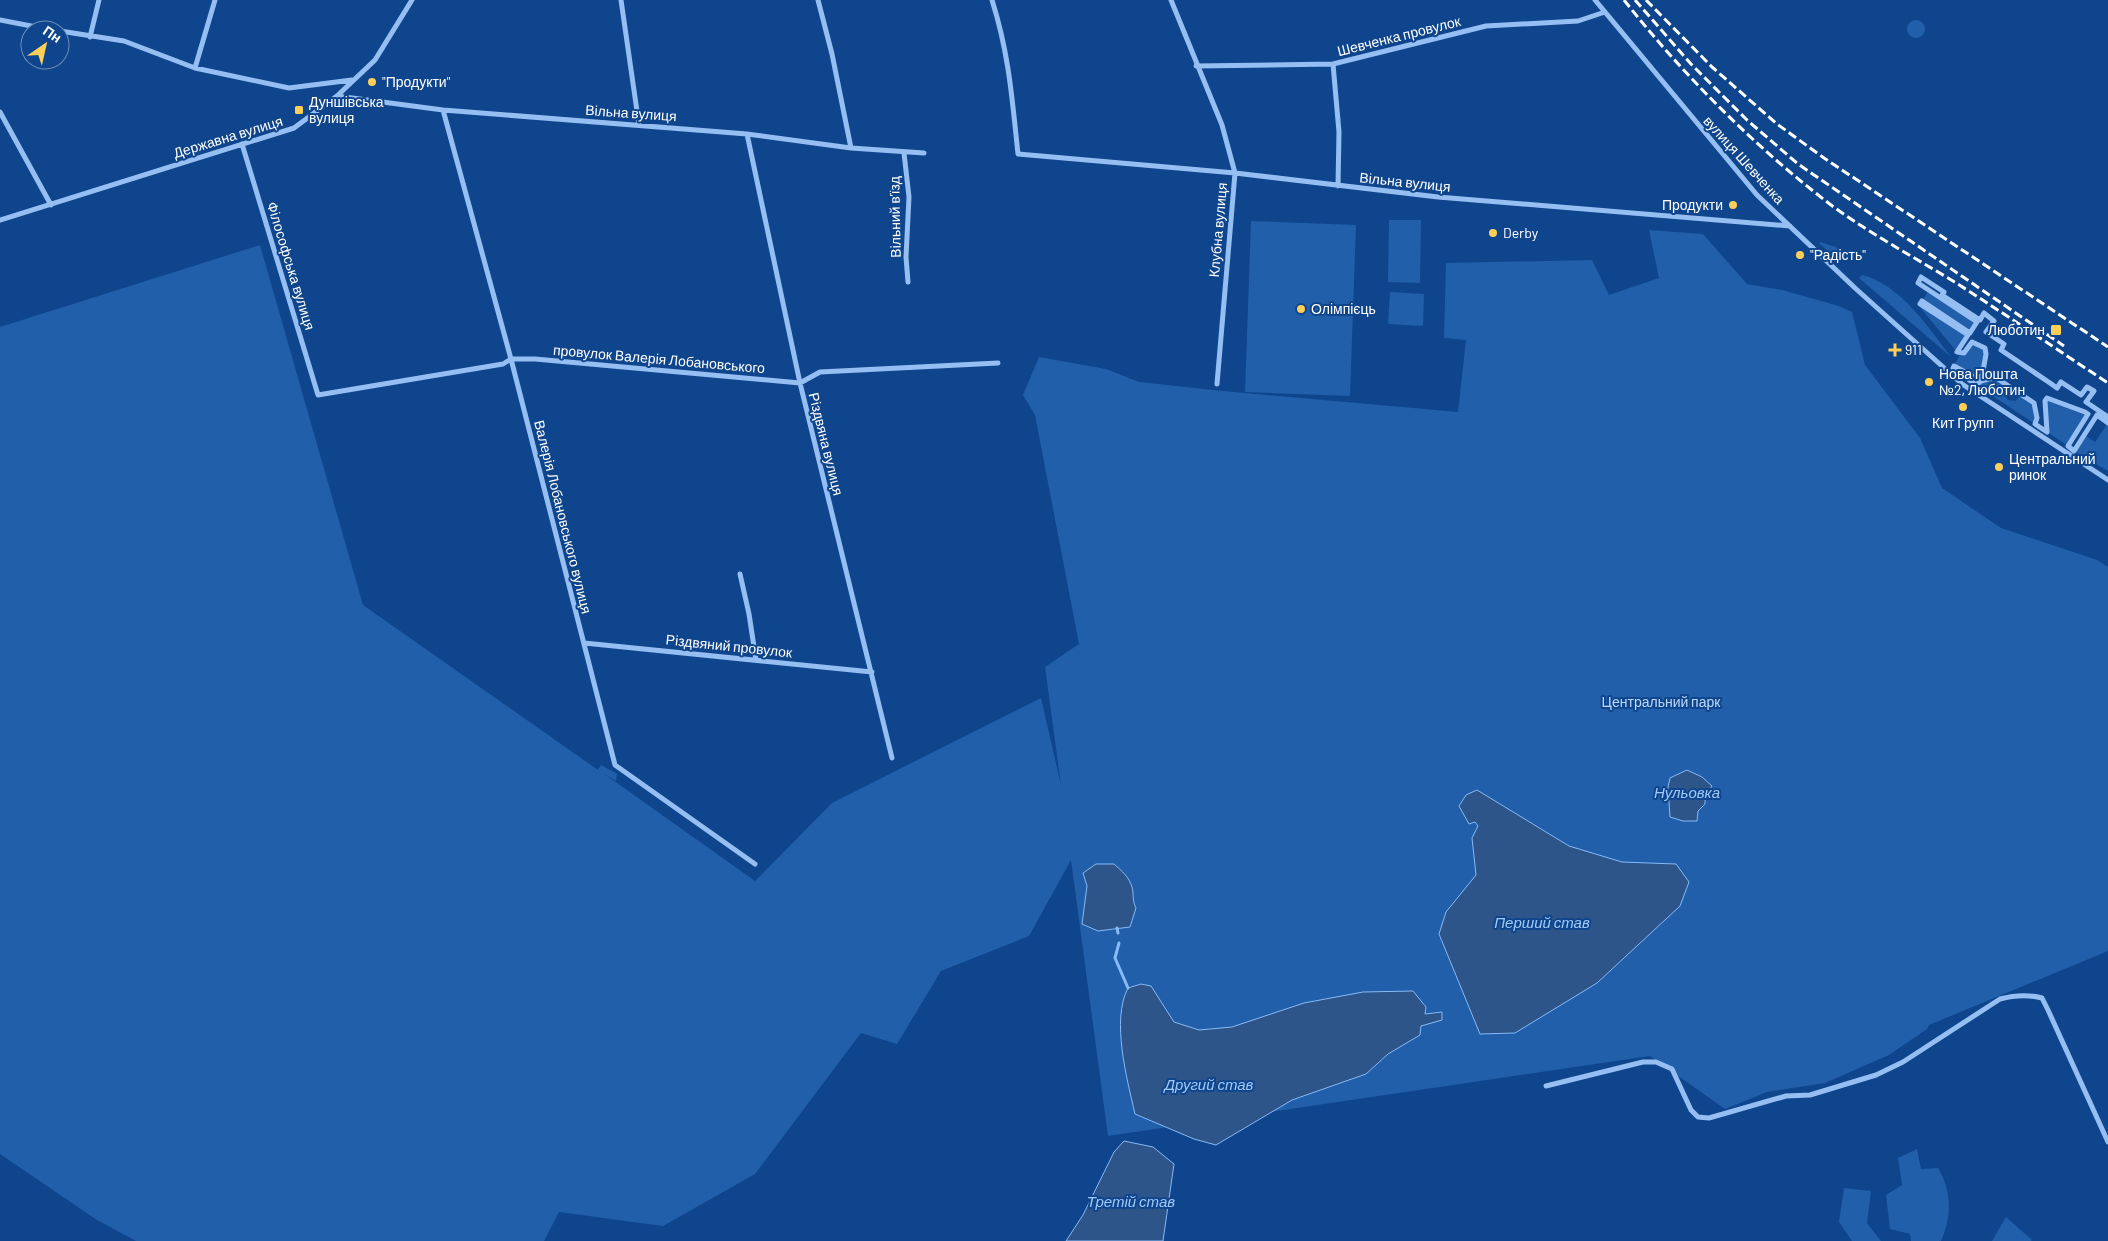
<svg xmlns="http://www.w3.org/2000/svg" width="2108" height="1241" font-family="Barlow,sans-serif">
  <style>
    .green { fill: #215fab }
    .water { fill: #2d558a; stroke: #87baf6 }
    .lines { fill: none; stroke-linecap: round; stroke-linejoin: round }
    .stream { stroke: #87baf6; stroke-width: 3 }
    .street { stroke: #95bff2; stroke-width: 5 }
    .rail { stroke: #fff; stroke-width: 3; stroke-dasharray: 9 4; stroke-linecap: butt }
    .poi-dot { fill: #ffcf57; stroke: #0f458c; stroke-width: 2 }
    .labels { text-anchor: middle; stroke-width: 4; stroke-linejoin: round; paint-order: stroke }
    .street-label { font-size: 14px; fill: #fff; stroke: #0f458c }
    .poi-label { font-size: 14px; fill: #fff; stroke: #0f458c; text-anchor: start }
    .park-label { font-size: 14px; fill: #bcdafd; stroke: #0f458c }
    .water-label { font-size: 15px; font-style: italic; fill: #a1c9fa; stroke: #0f458c }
  </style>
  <rect width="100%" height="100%" fill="#0f458c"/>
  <!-- green -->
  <path class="green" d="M1907 29a9 9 0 1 1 18 0a9 9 0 1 1-18 0Z
    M1389 220H1421L1420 283 1388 282Z
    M1251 221 1356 225 1350 396 1245 392Z
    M1649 230 1703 234 1747 284 1782 290 1839 306 1852 312 1865 365 1920 438 1942 488 2001 528 2097 560 2108 567V951L1929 1025 1927 1029 1889 1055 1825 1083 1767 1092 1725 1109 1650 1056 1108 1136 1071 860 1029 936 941 971 897 1044 861 1033 755 1174 663 1226 559 1212 544 1241H136L97 1220 0 1154V327L260 245 363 605 598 770 601 765 617 774 616 781 603 773 755 881 832 803 1041 698 1061 785 1045 667 1079 644 1035 415 1023 395 1039 357 1106 369 1139 382 1223 391 1458 412 1466 340 1444 338 1446 263 1592 260 1609 295 1659 278Z
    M1820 242 1836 247 1845 254 1844 260 1839 261 1819 243Z
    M1862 275C1900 284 1929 328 1951 357L1859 278Z
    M1929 290 1977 322 1970 333 1922 301Z
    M1390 292 1424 294 1423 326 1388 324Z
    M1919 306 1968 335 1957 352Z
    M1970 344 1985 348 1984 373 1979 377 1954 366 1960 354Z
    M1995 377 2009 386 2004 393 2008 400 2016 401 2021 394 2034 403 2035 424 1976 385Z
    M2047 398 2088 414 2068 446 2046 431Z
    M2108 423V471L2074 451 2083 434 2095 442Z
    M1917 1149 1921 1169 1938 1168C1952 1191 1952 1217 1941 1241H1911L1910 1234 1890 1229 1886 1195 1902 1185 1898 1158Z
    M1844 1188 1871 1191 1867 1223 1881 1241H1852L1839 1222Z
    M2006 1217 2032 1240 2031 1241H1992Z"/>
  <!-- water -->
  <path class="water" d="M1687 770 1702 777 1712 786 1705 796V804L1698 811 1697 821H1683L1670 817 1668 787 1670 778Z
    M1477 790 1569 846 1622 862 1676 864 1689 882 1680 906 1597 983 1515 1033 1480 1034 1439 934 1446 912 1476 875 1472 838 1478 826 1475 822 1469 824 1459 806 1466 795Z
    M1096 864H1114C1122 871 1129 877 1132 887 1134 894 1132 901 1136 908L1130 927 1098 931 1082 924 1087 886 1083 873Z
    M1141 984 1151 986 1174 1022 1199 1030 1232 1027 1304 1003 1363 992 1413 991 1426 1007 1425 1014 1442 1012V1020L1421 1026 1420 1035 1388 1054 1366 1074 1292 1100 1216 1145 1194 1139 1135 1114C1127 1079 1111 1020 1128 988Z
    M1124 1141 1153 1147 1174 1164 1163 1241H1066L1083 1215 1114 1152Z"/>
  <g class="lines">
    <!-- stream -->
    <path class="stream" d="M1117 928 1118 933
      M1119 943 1115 958 1128 988"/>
    <!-- street -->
    <path class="street" d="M621 0 639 125
      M818 0 832 54 851 148
      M992 0C1009 54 1012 98 1018 154L1235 173 1438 197 1790 226
      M1171 0 1222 125 1235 173 1217 384
      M1595 0 1757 195 1855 288 1962 384 2108 480
      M0 20 52 30
      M60 31 124 41 195 68 289 88 352 80
      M90 37 99 0
      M1333 64 1339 132 1338 186
      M1196 66 1333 64 1486 26 1578 21 1605 12
      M195 68 215 0
      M337 96 443 110 747 134 851 148 924 153
      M443 110 511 359 615 765 755 864
      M0 112 51 205
      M747 134 800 383 892 758
      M242 144 318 395 503 364 511 359H535L800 383 820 372 998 363
      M904 153 909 197 906 257 908 282
      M0 220 294 128 337 96 375 60 412 0
      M2108 417 2086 402 2094 391 2087 387 2081 395 2061 382 2057 388 2050 383 2001 350 2004 344 1986 332 1994 321 1984 313 1980 320 1942 295 1944 292 1921 277 1918 283 1977 322 1970 333 1922 301 1920 304 1968 335 1957 352 1964 353 1972 342 1985 348 1986 354 1982 377 1972 376 1954 366 1953 368 1976 385 1981 381 1995 377 2034 403 2037 418 2035 424 2047 432 2045 401 2047 398 2085 412 2088 414 2068 446 2074 451 2097 415 2108 423
      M740 574 749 614 756 660
      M584 643 872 672
      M1546 1086 1643 1062H1656L1672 1069 1691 1110 1698 1117 1709 1118 1786 1096 1810 1095 1876 1075 1903 1062 2000 999C2015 995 2027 994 2042 998L2048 1010 2108 1142"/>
    <!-- rail -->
    <path class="rail" d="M1624 0C1684 76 1754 146 1831 205 1869 233 1912 256 1953 281 2005 314 2056 349 2108 383
      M1635 0 1691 64 1747 120 1798 164 2064 346
      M1646 0 1712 67 1777 124 1824 158 2108 347"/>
  </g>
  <!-- markers -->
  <g class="poi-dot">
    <circle cx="372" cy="82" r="5"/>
    <rect x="294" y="105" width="10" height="10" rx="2.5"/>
    <circle cx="1733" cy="205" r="5"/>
    <circle cx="1493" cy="233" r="5"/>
    <circle cx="1800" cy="255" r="5"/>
    <circle cx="1301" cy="309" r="5"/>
    <rect x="2050" y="324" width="12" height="12" rx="2.5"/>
    <path d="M1892.5 342.5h5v5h5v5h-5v5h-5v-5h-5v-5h5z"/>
    <circle cx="1929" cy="382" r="5"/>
    <circle cx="1963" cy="407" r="5"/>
    <circle cx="1999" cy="467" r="5"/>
  </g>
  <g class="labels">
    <!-- street labels -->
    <g class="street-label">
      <text transform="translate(1399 36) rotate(-14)" y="5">Шевченка провулок</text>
      <text transform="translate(631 113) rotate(4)" y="5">Вільна вулиця</text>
      <text transform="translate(228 137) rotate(-17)" y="5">Державна вулиця</text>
      <text transform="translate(1744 160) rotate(48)" y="5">вулиця Шевченка</text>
      <text transform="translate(1405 182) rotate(6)" y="5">Вільна вулиця</text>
      <text transform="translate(895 217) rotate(-91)" y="5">Вільний в'їзд</text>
      <text transform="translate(1218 230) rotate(-85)" y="5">Клубна вулиця</text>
      <text transform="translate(291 266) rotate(73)" y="5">Філософська вулиця</text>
      <text transform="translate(659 359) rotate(5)" y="5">провулок Валерія Лобановського</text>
      <text transform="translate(826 444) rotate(76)" y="5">Різдвяна вулиця</text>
      <text transform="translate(563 517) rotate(76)" y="5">Валерія Лобановського вулиця</text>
      <text transform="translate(729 646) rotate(6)" y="5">Різдвяний провулок</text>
    </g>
    <!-- poi labels -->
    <g class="poi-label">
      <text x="382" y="87">"Продукти"</text>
      <text x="309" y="107">Дуншівська<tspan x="309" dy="16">вулиця</tspan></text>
      <text x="1723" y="210" text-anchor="end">Продукти</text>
      <text x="1503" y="238">Derby</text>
      <text x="1810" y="260">"Радість"</text>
      <text x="1311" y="314">Олімпієць</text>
      <text x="2045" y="335" text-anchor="end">Люботин</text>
      <text x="1905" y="355">911</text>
      <text x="1939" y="379">Нова Пошта<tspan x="1939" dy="16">№2, Люботин</tspan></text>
      <text x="1963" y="428" text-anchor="middle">Кит Групп</text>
      <text x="2009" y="464">Центральний<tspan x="2009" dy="16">ринок</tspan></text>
    </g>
    <!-- park labels -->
    <g class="park-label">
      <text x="1661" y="707">Центральний парк</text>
    </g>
    <!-- water labels -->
    <g class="water-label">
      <text x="1687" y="798">Нульовка</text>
      <text x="1542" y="928">Перший став</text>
      <text x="1209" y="1090">Другий став</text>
      <text x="1131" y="1207">Третій став</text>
    </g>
  </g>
  <!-- north arrow -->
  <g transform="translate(45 45) rotate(34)"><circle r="24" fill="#0f458c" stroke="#6f8fba"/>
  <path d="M0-4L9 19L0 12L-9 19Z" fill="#ffcf57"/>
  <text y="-8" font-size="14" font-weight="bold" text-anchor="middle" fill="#ffffff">Пн</text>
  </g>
</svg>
